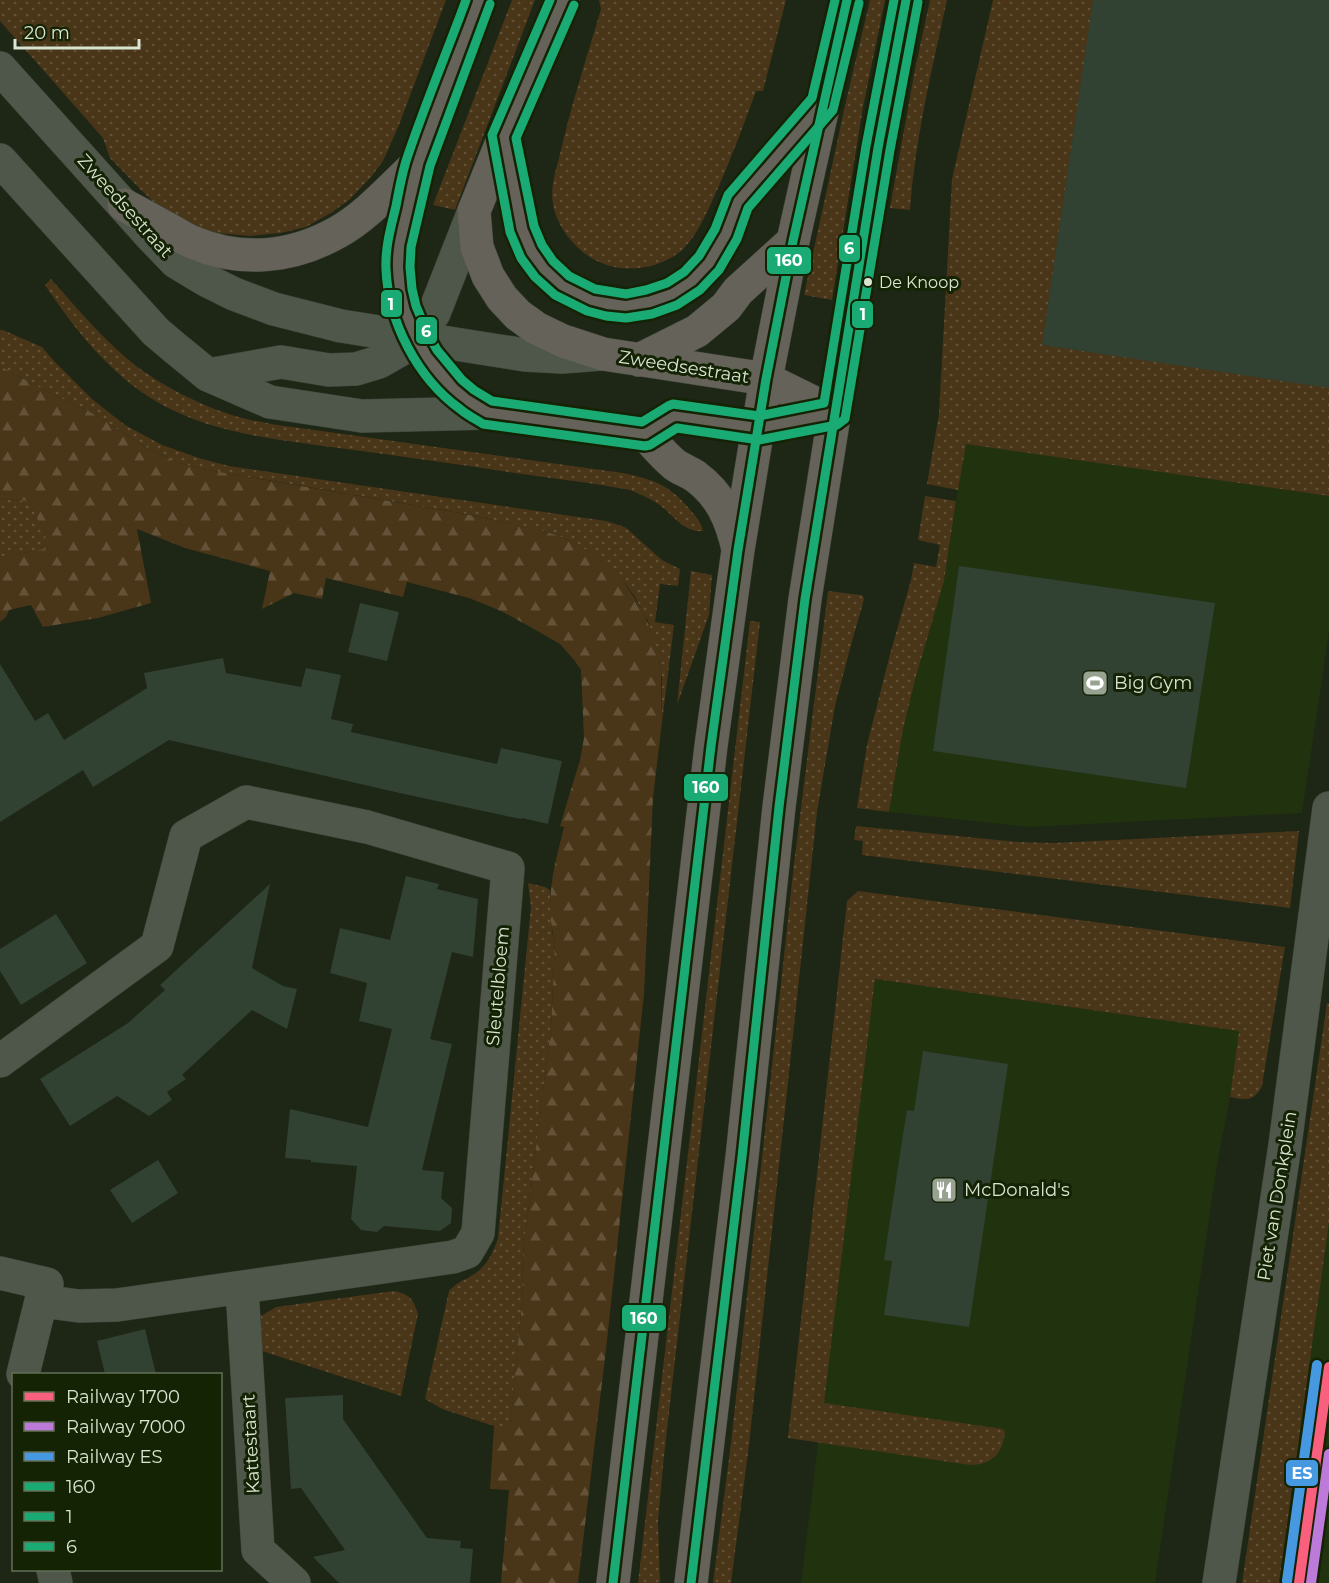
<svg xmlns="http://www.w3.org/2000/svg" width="1329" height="1583" font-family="Montserrat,sans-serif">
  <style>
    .built { fill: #21320f }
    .grass { fill: url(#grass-dots) }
    .forest { fill: url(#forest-firs) }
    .building { fill: #314132 }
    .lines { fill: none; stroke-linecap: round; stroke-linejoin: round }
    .minor-casing { stroke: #3b4235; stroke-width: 34 }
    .major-casing { stroke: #3b4235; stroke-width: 34 }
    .minor { stroke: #4f564a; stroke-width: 33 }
    .major { stroke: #656259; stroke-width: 33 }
    .bus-1-casing { stroke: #152305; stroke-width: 14 }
    .bus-2-casing { stroke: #152305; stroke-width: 14 }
    .bus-3-casing { stroke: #152305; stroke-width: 14 }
    .bus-1 { stroke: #1aab75; stroke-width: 9 }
    .bus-2 { stroke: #1aab75; stroke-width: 9 }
    .bus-3 { stroke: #1aab75; stroke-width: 9 }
    .rail-1-casing { stroke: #152305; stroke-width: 15 }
    .rail-2-casing { stroke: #152305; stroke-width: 15 }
    .rail-3-casing { stroke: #152305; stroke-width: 15 }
    .rail-1 { stroke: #f8607d; stroke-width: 10 }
    .rail-2 { stroke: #bd7bd9; stroke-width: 10 }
    .rail-3 { stroke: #4699e1; stroke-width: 10 }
    .bus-dot { fill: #d9e4d1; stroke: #152305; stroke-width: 2 }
    .labels { text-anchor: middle; stroke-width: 6; stroke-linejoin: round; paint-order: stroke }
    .bus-label { font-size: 16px; fill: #d9e4d1; stroke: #152305; text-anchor: start }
    .street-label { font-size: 18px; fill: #d9e4d1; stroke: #152305 }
    .poi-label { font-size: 18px; fill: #d9e4d1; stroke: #152305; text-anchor: start }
    .line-badge { stroke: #152305; stroke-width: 2 }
    .badge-label { font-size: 16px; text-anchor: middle; font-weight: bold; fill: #fff }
  </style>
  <defs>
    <pattern id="grass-dots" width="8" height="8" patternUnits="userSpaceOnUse" patternTransform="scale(1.5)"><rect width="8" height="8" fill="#493517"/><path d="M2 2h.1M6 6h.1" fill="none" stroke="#635238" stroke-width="1.8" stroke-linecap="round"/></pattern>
    <pattern id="forest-firs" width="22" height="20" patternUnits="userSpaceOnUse" patternTransform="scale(1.5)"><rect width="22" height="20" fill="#493517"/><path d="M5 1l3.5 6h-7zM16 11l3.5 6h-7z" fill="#635238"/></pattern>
  </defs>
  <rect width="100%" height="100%" fill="#1e2616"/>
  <!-- built -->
  <path class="built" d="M965 443 1329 496V632L1302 813 1030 827 889 812 903 730 915 680 944 581Z
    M875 979 1239 1031 1230 1097 1217 1165 1155 1583H801Z
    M1329 1071V1583H1251Z"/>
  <!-- grass -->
  <path class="grass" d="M0 0H446L399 125 383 161 371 177 349 200 331 213 306 227 281 233 250 236 218 233 193 226 165 213 140 189 110 158 103 138 0 21Z
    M512 0H535L455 210 433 205Z
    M599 0H786L763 91H756C744 124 732 156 718 188 709 208 697 237 681 251 659 269 626 274 599 262 577 252 557 228 553 204 550 187 556 170 560 154 571 105 587 57 601 9Z
    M870 0H885L863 107 832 300 804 295 846 101Z
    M930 0H947C932 69 915 139 910 210L890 208 915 69Z
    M993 0H1329V496L966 444 958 490 927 484 939 414 952 179Z
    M51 279C76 307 101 337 130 361 159 385 200 405 235 416 247 420 259 421 271 424L623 473C655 480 670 485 691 511 696 516 702 524 703 531 683 533 672 513 657 503 649 498 640 494 630 490 594 483 558 479 522 474 463 465 405 457 346 449 282 440 214 435 157 402 110 374 75 330 45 285Z
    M0 330H3L42 347 55 362 92 399 125 425 162 445 202 459 229 466 606 521 625 527 662 560 680 569 678 586 660 584 655 622 674 625 662 722V679L659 660 648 621 635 597 623 581 600 560 580 546 559 536 544 531 466 514 202 469 176 462 149 449 90 412 42 389 0 366Z
    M925 496 956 501 944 581 915 680 903 730 889 812 857 808 867 745 889 658 911 580 914 563 936 567 940 545 918 540Z
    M0 499 30 501 51 548 0 557Z
    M691 571 712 575 709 615 677 705Z
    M828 591 861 595 864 598 863 603 851 645 835 706 817 812 749 1445 731 1583H713L731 1443 794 864Z
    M750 621 760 622 664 1456 658 1521 660 1583H638Z
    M856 826 1019 842 1054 843 1299 831 1290 908 862 855 863 841 854 840Z
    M528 883 545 887 550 890 552 932 555 943 551 1027 523 1253 522 1302 510 1427 494 1426 442 1409 425 1399 449 1291C458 1281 463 1281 473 1275 487 1266 493 1253 498 1238L531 907Z
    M858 891 1285 947 1262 1086C1254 1102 1246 1100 1230 1097L1239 1031 875 979 824 1403 1003 1429 1005 1432C1003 1453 992 1465 970 1465L788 1438 847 901Z
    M1327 1003 1329 1004V1222L1279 1583H1242Z
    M394 1291C410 1294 413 1299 418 1314L401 1396 259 1350 253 1333 261 1316 276 1307Z"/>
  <!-- forest -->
  <path class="forest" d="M0 366 42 389 90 412 149 449 176 462 202 469 465 514 537 529 559 536 580 546 594 555 612 570 623 581 643 611 652 633 657 648 661 671 662 722 653 798 644 994 607 1341 578 1583H501L509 1490 490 1489 494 1426H510L522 1302 523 1253 551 1027 555 943C544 901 554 867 564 827L560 826 580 760 584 738 581 670 574 660 560 644 527 625 501 611 469 598 407 582 403 597 326 578 322 599 294 593 262 609 270 571 185 548 137 529 151 603 98 618 43 627 31 605 9 610 6 617 0 622V557L50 548 30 501 0 499Z"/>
  <!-- building -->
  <path class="building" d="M1093 0H1329V388L1042 345Z
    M959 566 1215 603 1186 788 933 751Z
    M360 603 399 612 387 661 348 652Z
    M223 658 226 673 301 687 306 668 341 675 331 719 353 724 351 732 497 764 501 748 562 761 548 824 522 818 521 819 404 794 169 740 93 787 83 770 0 822V664L35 721 48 713 64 740 147 688 144 673Z
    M406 876 439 884 437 889 478 899 473 957 452 952 430 1039 452 1044 422 1170 444 1172 441 1198 452 1208 451 1223 440 1231 384 1226 377 1232 361 1230 351 1219 357 1166 311 1162V1160L285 1158 290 1109 368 1127 392 1029 359 1021 367 983 330 973 340 928 390 940Z
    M270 884 252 968 283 986 297 989 287 1029 252 1010 182 1075 186 1079 167 1092 172 1100 149 1116 117 1096 70 1126 40 1079 128 1023 165 990 160 985Z
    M56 914 87 963 21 1005 0 971V949Z
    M923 1051 1008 1064 969 1327 884 1315 892 1261 884 1260 903 1134 907 1110 914 1111Z
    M158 1160 178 1193 132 1223 110 1190Z
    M145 1329 156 1374H105L97 1341Z
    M343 1395V1419L427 1538 461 1541 460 1548 473 1549 470 1583H339L313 1557 345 1550 301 1488 291 1489 285 1398Z"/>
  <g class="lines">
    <defs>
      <path id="minor" d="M0 68 150 235 176 262 206 280 234 294 274 309 341 326 525 355 562 357 602 354
        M0 160 156 332 175 348 208 375 270 402 362 416 488 413
        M208 375 281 362 329 370 356 369 379 362 400 350 416 337 434 313 474 211
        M0 1061 157 946 186 836 246 802 367 827 508 868 478 1233 467 1252 453 1257 117 1305 79 1306 41 1301
        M0 1273 47 1284 41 1301 23 1374
        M242 1289 258 1550 294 1583
        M53 1570 56 1583
        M1219 1583 1285 1145 1329 808"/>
      <path id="major" d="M479 0 418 163 399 245 398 267 400 291 405 310 416 337 427 357 453 388 467 400 488 413 645 434 674 416 759 428 835 413
        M563 0 504 137 474 211 477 247 488 276 502 298 518 315 536 328 563 341 603 354 766 379 835 413
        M504 137 522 230 531 251 544 269 562 286 577 294 591 300 607 304 626 306 649 302 672 294 692 281 709 263 726 234 738 202 821 107
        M124 205C139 213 154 221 168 229 176 233 184 239 192 242 241 263 292 258 338 232 367 216 393 186 418 163
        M639 360 697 331 726 307 738 291 793 241
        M645 434C654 444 664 456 675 465 681 469 689 472 695 476 721 495 731 519 738 549
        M613 1583 711 746 738 550 766 379 793 241 847 0
        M691 1583 742 1157 779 807 805 599 852 303 878 148 906 0"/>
    </defs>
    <!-- minor casing -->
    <use href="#minor" class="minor-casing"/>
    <!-- major casing -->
    <use href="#major" class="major-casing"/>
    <!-- minor -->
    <use href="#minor" class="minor"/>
    <!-- major -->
    <use href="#major" class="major"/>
    <defs>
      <path id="bus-1" d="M613 1583 711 746 738 550 766 379 793 241 847 0
        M691 1583 742 1157 779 807 805 599 878 148 906 0"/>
      <path id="bus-2" d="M466 0C447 52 425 104 407 158 402 173 399 190 396 206 391 227 385 247 386 269 388 321 417 378 460 409 467 415 475 419 483 424L645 446 650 445 677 428 759 440 837 425 845 419 890 150 918 2
        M550 0 492 135 510 232 521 258 535 277 555 295 587 311 606 316 626 318 652 314 677 305 700 290 719 270 737 239 748 208 833 110 859 3"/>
      <path id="bus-3" d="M490 4 430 166 411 247 410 267 412 289 416 306 427 332 437 350 462 380 474 390 492 401 642 422 668 406 673 404 759 416 824 403 866 146 894 0
        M574 5 516 138 534 226 542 245 553 261 569 276 595 289 626 294 646 290 667 283 684 272 699 256 715 229 728 195 812 98 835 0"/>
    </defs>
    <!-- bus-1 casing -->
    <use href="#bus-1" class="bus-1-casing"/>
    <!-- bus-2 casing -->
    <use href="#bus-2" class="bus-2-casing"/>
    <!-- bus-3 casing -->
    <use href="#bus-3" class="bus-3-casing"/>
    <!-- bus-1 -->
    <use href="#bus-1" class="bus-1"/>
    <!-- bus-2 -->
    <use href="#bus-2" class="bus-2"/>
    <!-- bus-3 -->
    <use href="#bus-3" class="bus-3"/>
    <defs>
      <path id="rail-1" d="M1299 1583 1329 1367"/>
      <path id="rail-2" d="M1311 1583 1329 1454"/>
      <path id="rail-3" d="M1287 1581 1317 1365"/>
    </defs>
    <!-- rail-1 casing -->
    <use href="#rail-1" class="rail-1-casing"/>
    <!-- rail-2 casing -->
    <use href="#rail-2" class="rail-2-casing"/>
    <!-- rail-3 casing -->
    <use href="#rail-3" class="rail-3-casing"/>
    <!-- rail-1 -->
    <use href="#rail-1" class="rail-1"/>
    <!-- rail-2 -->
    <use href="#rail-2" class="rail-2"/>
    <!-- rail-3 -->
    <use href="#rail-3" class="rail-3"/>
  </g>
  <!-- icons -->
  <defs>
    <symbol id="stadium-square" viewBox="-11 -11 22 22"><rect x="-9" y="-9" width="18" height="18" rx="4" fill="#98a290" stroke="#152305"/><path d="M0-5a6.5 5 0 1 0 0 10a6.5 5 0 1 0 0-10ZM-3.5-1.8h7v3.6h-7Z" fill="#fff"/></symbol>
    <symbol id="restaurant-square" viewBox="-11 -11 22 22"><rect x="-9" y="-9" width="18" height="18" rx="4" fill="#98a290" stroke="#152305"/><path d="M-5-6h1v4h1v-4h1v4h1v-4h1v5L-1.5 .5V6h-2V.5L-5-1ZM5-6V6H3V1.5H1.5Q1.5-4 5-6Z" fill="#fff"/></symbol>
  </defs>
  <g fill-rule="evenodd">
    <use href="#stadium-square" x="1080" y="668" width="30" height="30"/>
    <use href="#restaurant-square" x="929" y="1175" width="30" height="30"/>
  </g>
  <!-- markers -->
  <circle class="bus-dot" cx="868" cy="282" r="5"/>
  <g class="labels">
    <!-- bus labels -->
    <g class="bus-label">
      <text x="879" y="288">De Knoop</text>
    </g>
    <!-- street labels -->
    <g class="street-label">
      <text transform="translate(125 206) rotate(48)" y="6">Zweedsestraat</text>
      <text transform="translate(684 367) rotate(9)" y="6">Zweedsestraat</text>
      <text transform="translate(498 986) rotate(-85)" y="6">Sleutelbloem</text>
      <text transform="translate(1277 1196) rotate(-81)" y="6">Piet van Donkplein</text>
      <text transform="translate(251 1444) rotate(-93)" y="6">Kattestaart</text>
    </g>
    <!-- poi labels -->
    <g class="poi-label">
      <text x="1114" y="689">Big Gym</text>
      <text x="964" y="1196">McDonald's</text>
    </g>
  </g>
  <g class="line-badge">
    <rect x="838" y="234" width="23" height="29" rx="6" fill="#1aab75"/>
    <rect x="766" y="246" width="46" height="29" rx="6" fill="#1aab75"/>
    <rect x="380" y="289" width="23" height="29" rx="6" fill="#1aab75"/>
    <rect x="851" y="300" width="23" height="29" rx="6" fill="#1aab75"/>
    <rect x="415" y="316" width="23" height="29" rx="6" fill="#1aab75"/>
    <rect x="683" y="773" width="46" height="29" rx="6" fill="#1aab75"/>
    <rect x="621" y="1304" width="46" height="28" rx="6" fill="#1aab75"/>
    <rect x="1285" y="1459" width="34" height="28" rx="6" fill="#4699e1"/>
  </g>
  <g class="badge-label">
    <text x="849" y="254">6</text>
    <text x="789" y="266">160</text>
    <text x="391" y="310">1</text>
    <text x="863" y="320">1</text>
    <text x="426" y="337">6</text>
    <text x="706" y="793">160</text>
    <text x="644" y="1324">160</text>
    <text x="1302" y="1479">ES</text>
  </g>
  <!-- legend -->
  <rect x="12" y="1373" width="210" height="198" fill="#152305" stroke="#637057" stroke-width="1.5"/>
  <rect x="24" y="1392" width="30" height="9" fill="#f8607d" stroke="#637057" stroke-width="1.5"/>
  <text x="66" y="1403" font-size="18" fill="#d9e4d1">Railway 1700</text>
  <rect x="24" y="1422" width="30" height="9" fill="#bd7bd9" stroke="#637057" stroke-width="1.5"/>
  <text x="66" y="1433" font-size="18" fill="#d9e4d1">Railway 7000</text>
  <rect x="24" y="1452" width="30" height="9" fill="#4699e1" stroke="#637057" stroke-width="1.5"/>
  <text x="66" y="1463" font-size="18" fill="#d9e4d1">Railway ES</text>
  <rect x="24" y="1482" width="30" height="9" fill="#1aab75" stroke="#637057" stroke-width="1.5"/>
  <text x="66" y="1493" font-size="18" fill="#d9e4d1">160</text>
  <rect x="24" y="1512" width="30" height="9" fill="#1aab75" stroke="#637057" stroke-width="1.5"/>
  <text x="66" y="1523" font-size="18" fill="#d9e4d1">1</text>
  <rect x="24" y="1542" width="30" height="9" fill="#1aab75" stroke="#637057" stroke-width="1.5"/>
  <text x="66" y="1553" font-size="18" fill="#d9e4d1">6</text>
  <!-- scale -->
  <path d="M15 39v9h124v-9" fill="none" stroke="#d9e4d1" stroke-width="3"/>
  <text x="24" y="39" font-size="18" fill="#d9e4d1" stroke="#152305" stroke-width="4.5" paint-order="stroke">20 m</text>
</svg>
